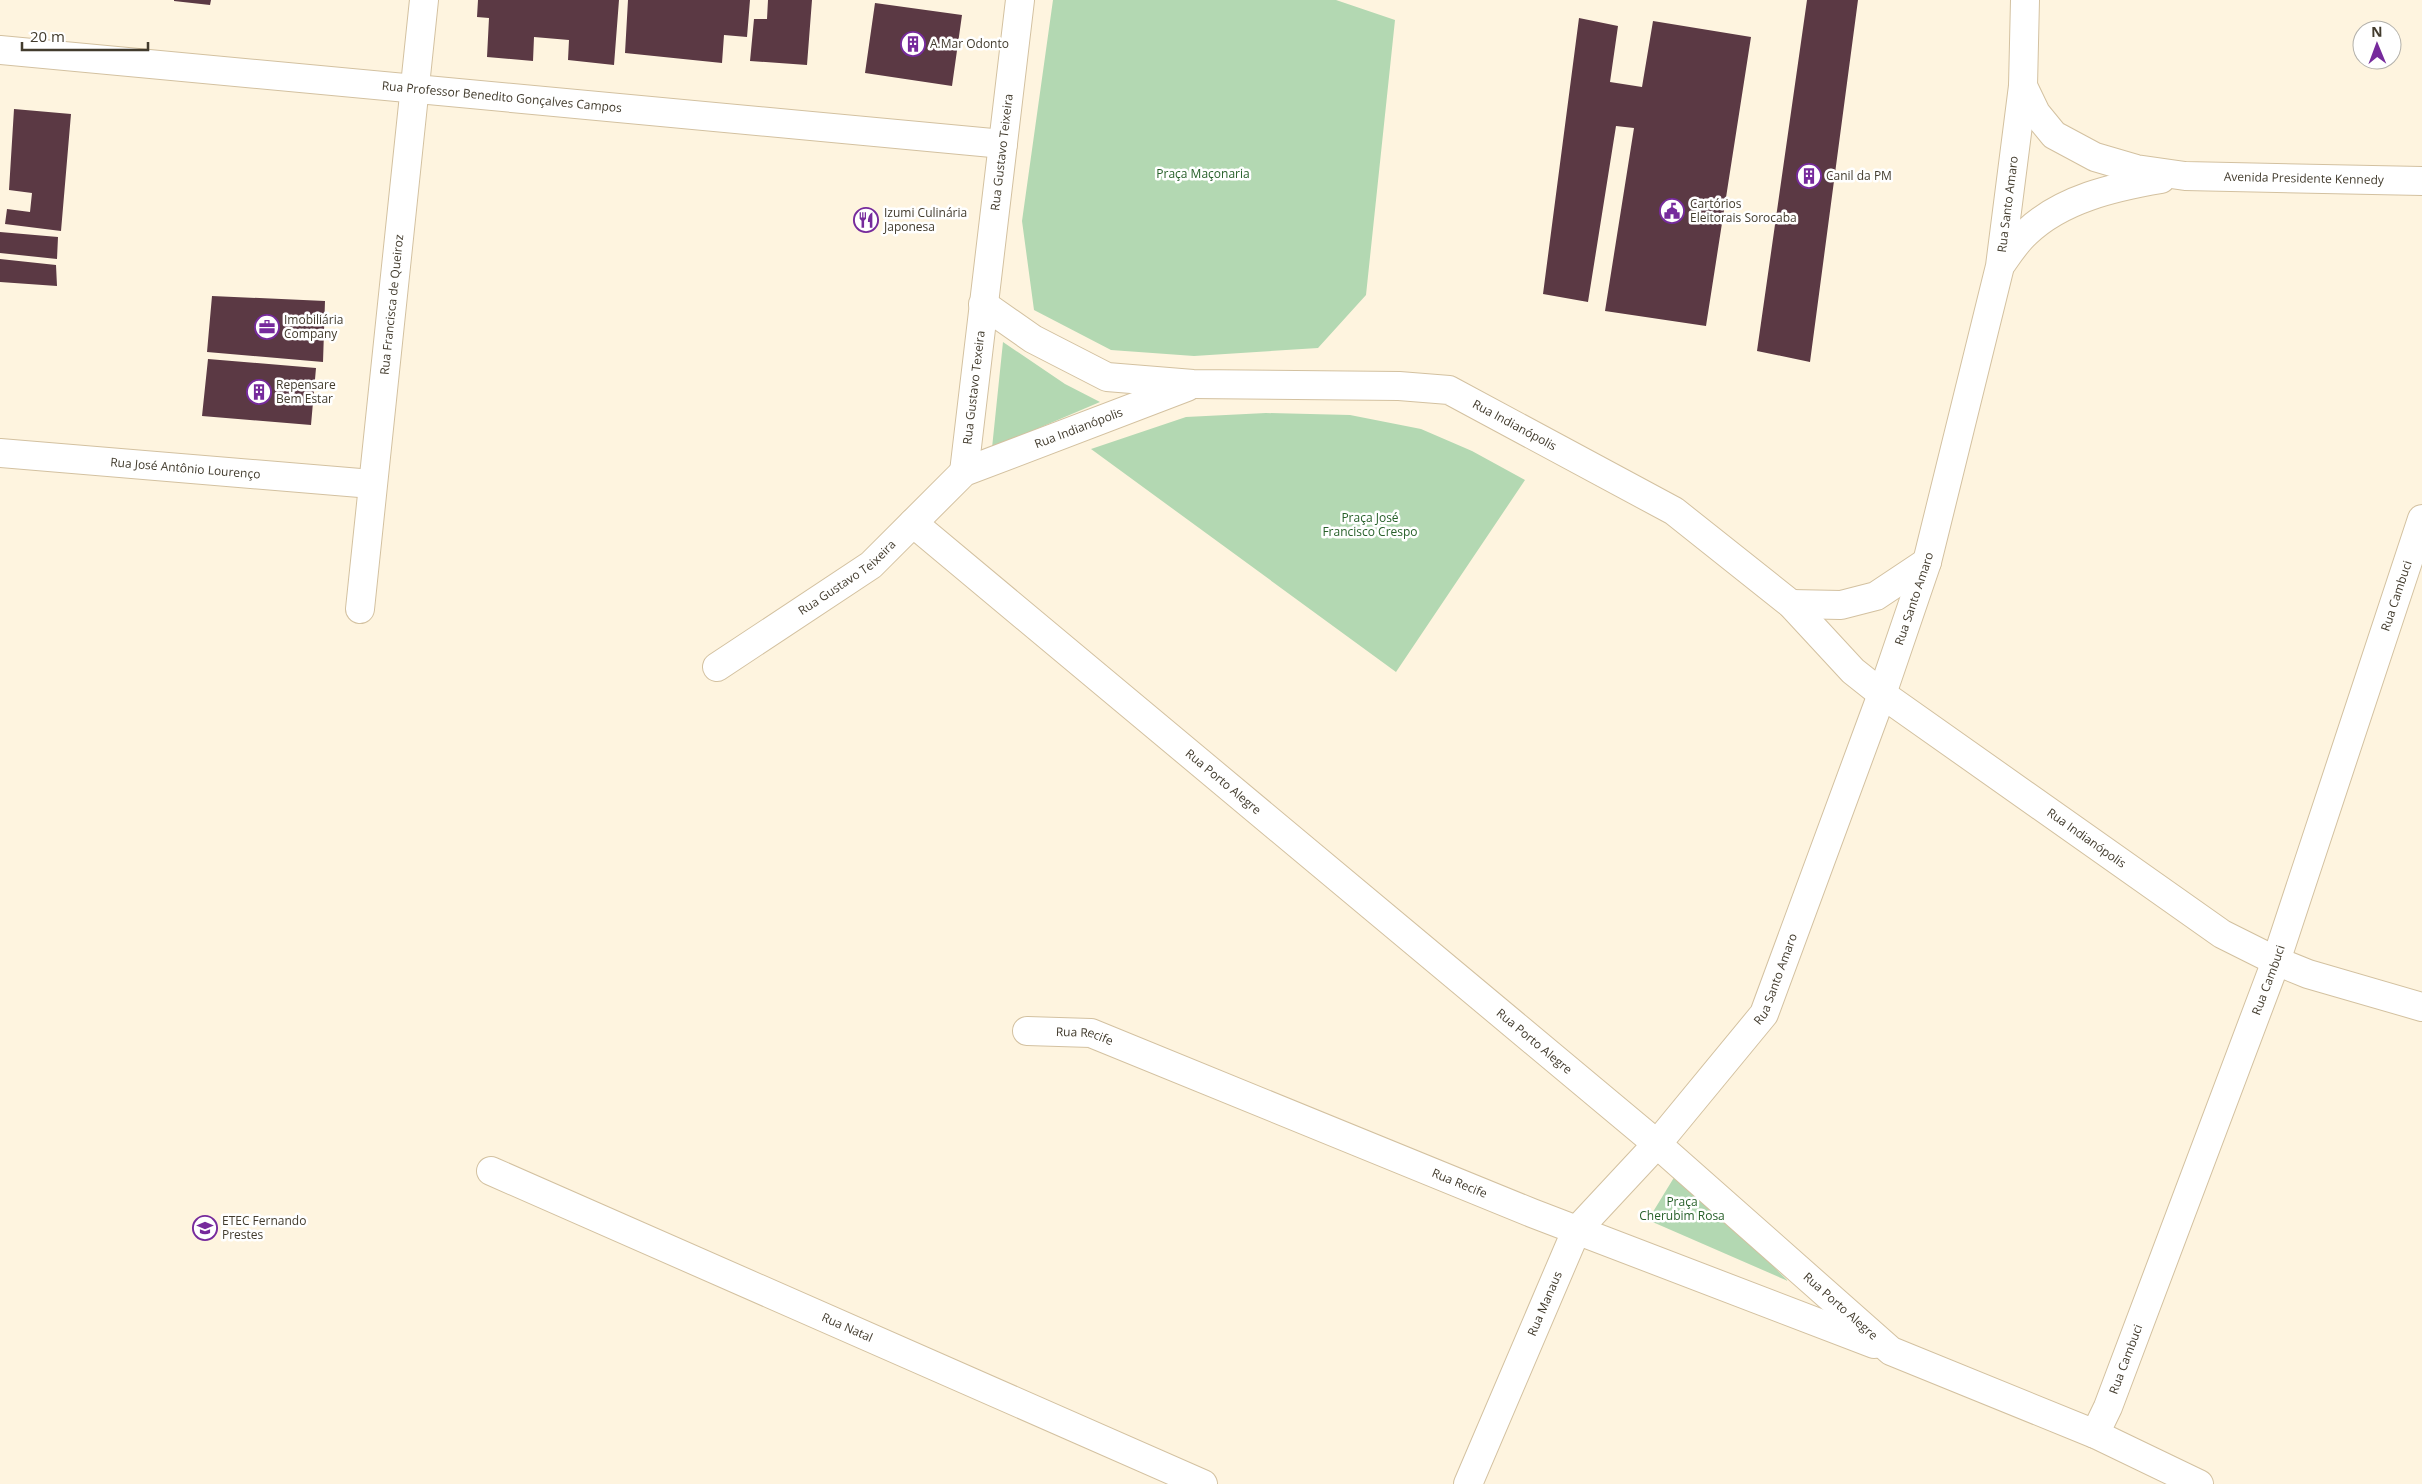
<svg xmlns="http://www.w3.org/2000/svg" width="2422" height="1484" font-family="'Open Sans',sans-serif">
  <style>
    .green { fill: #b3d8b2 }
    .building { fill: #5b3944 }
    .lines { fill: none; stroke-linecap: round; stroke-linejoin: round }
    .minor-casing { stroke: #d3c1a0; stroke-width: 30 }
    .minor { stroke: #fff; stroke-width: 28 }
    .labels { text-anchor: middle; stroke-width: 5; stroke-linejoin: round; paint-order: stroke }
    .poi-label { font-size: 12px; fill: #423b2d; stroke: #fff; text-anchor: start }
    .street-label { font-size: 12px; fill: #423b2d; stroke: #fff }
    .park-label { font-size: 12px; fill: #28602a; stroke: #fff }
  </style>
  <rect width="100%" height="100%" fill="#fef4df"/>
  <!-- green -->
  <path class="green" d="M1053 0H1336L1395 20 1366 295 1318 348 1194 356 1111 350 1034 310 1022 221Z
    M1003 342 1065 384 1100 402 992 448Z
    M1266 413 1350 415 1421 429 1472 451 1525 480 1396 672 1091 449 1186 417Z
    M1678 1171 1788 1281 1648 1220Z"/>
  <!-- building -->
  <path class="building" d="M174 0H211L210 5 174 1Z
    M478 0H619L614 65 568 60 569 40 534 37 533 61 487 57 489 18 477 17Z
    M628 0H750L747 37 724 35 722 63 625 53Z
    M768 0H812L807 65 750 61 754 19H767Z
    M1807 0H1858L1810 362 1757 351Z
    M875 3 962 15 952 86 865 73Z
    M1579 18 1618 26 1610 82 1642 87 1653 21 1751 37 1706 326 1605 311 1634 128 1616 126 1588 302 1543 294Z
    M14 109 71 114 61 231 5 224 7 209 30 212 32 193 9 190Z
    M0 232 58 237 57 259 0 253Z
    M0 259 56 265 57 286 0 282Z
    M212 296 325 301 323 362 207 352Z
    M208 359 316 368 311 425 202 416Z"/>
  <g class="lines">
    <defs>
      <g id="minor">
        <path id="s1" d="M0 50 1003 144"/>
        <path id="s2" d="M2023 86 2036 113 2054 135 2095 157 2136 169 2185 176 2422 181"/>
        <path d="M2002 263C2009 253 2017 241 2026 233 2061 199 2114 187 2161 179"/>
        <path id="s3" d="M983 304 1033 339 1107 377 1193 384 1399 386 1449 390 1674 511 1791 604 1853 671 1882 694 2222 934 2276 961 2308 974 2422 1007"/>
        <path id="s4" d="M0 453 372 484"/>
        <path id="s5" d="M964 472 1020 0"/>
        <path id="s6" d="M913 523 1657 1144 1891 1351 2095 1434 2199 1484"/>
        <path d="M1791 604 1841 605 1876 596 1927 562"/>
        <path id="s7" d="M360 609 424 0"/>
        <path id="s8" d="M717 667 871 565 964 472 1187 387"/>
        <path id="s9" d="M1027 1031 1091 1033 1532 1213 1874 1344"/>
        <path id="s10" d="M491 1171 1203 1484"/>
        <path id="s11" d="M2095 1434 2108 1407 2276 961 2422 519"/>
        <path id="s12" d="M1468 1484 1576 1231 1657 1144 1764 1014 1882 694 1927 562 2000 266 2023 86 2025 0"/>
      </g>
    </defs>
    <!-- minor casing -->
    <use href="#minor" class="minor-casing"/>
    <!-- minor -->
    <use href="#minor" class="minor"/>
  </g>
  <!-- icons -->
  <defs>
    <symbol id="building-ring" viewBox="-11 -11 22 22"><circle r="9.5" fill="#fff" stroke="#762a9c" stroke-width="1.5"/><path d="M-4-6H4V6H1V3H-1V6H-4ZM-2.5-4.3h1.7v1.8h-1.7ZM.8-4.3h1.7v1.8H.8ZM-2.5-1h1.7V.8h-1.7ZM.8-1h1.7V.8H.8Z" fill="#762a9c"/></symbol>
    <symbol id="civic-ring" viewBox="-11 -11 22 22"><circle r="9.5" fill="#fff" stroke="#762a9c" stroke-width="1.5"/><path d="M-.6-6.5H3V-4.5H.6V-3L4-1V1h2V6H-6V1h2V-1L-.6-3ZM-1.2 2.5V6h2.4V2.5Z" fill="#762a9c"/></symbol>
    <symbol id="restaurant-ring" viewBox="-11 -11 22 22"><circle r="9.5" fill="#fff" stroke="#762a9c" stroke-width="1.5"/><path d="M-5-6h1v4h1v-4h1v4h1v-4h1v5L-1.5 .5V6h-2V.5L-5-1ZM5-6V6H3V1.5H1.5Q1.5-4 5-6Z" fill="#762a9c"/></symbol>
    <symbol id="office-ring" viewBox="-11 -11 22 22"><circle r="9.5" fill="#fff" stroke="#762a9c" stroke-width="1.5"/><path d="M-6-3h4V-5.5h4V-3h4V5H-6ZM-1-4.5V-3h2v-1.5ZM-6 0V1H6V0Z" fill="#762a9c"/></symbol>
    <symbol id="university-ring" viewBox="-11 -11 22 22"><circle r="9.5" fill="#fff" stroke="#762a9c" stroke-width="1.5"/><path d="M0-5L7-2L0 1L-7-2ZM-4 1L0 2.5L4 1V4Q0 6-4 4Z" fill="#762a9c"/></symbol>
  </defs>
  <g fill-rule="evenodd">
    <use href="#building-ring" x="899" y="30" width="28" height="28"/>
    <use href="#building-ring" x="1795" y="162" width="28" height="28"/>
    <use href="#civic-ring" x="1658" y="197" width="28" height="28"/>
    <use href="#restaurant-ring" x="852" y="206" width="28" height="28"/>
    <use href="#office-ring" x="253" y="313" width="28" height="28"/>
    <use href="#building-ring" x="245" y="378" width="28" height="28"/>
    <use href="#university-ring" x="191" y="1214" width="28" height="28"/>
  </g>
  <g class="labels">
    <!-- poi labels -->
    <g class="poi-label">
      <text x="930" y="48">A.Mar Odonto</text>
      <text x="1826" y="180">Canil da PM</text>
      <text x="1690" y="208">Cartórios<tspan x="1690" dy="14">Eleitorais Sorocaba</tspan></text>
      <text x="884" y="217">Izumi Culinária<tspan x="884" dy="14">Japonesa</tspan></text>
      <text x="284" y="324">Imobiliária<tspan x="284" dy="14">Company</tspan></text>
      <text x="276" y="389">Repensare<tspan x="276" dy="14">Bem Estar</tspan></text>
      <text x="222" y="1225">ETEC Fernando<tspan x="222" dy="14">Prestes</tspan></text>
    </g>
    <!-- street labels -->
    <g class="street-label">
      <text dy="4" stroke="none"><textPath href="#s1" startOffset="504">Rua Professor Benedito Gonçalves Campos</textPath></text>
      <text dy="4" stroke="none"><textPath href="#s5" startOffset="322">Rua Gustavo Teixeira</textPath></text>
      <text dy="4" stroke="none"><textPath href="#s2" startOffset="316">Avenida Presidente Kennedy</textPath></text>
      <text dy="4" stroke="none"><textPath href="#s12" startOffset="1410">Rua Santo Amaro</textPath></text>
      <text dy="4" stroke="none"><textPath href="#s7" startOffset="306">Rua Francisca de Queiroz</textPath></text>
      <text dy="4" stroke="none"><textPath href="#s5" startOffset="85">Rua Gustavo Texeira</textPath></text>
      <text dy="4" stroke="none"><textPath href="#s3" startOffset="561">Rua Indianópolis</textPath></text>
      <text dy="4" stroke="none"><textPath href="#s8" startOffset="439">Rua Indianópolis</textPath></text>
      <text dy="4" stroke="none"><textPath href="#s4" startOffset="186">Rua José Antônio Lourenço</textPath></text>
      <text dy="4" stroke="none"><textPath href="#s8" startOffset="158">Rua Gustavo Teixeira</textPath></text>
      <text dy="4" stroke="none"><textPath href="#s11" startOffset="891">Rua Cambuci</textPath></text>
      <text dy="4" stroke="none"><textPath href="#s12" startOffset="1004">Rua Santo Amaro</textPath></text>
      <text dy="4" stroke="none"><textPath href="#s6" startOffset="404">Rua Porto Alegre</textPath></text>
      <text dy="4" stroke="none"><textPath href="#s3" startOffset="1270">Rua Indianópolis</textPath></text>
      <text dy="4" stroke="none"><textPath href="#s12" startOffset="599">Rua Santo Amaro</textPath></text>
      <text dy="4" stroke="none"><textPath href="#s11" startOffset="486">Rua Cambuci</textPath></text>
      <text dy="4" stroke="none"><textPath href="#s9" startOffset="58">Rua Recife</textPath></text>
      <text dy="4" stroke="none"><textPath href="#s6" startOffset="809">Rua Porto Alegre</textPath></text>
      <text dy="4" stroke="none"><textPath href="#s9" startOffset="462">Rua Recife</textPath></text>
      <text dy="4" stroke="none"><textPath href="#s12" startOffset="196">Rua Manaus</textPath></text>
      <text dy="4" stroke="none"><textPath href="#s6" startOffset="1214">Rua Porto Alegre</textPath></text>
      <text dy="4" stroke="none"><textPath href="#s10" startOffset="389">Rua Natal</textPath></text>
      <text dy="4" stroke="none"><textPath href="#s11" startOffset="81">Rua Cambuci</textPath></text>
    </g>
    <!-- park labels -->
    <g class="park-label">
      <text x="1203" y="178">Praça Maçonaria</text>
      <text x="1370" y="522">Praça José<tspan x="1370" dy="14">Francisco Crespo</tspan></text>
      <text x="1682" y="1206">Praça<tspan x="1682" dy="14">Cherubim Rosa</tspan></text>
    </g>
  </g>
  <!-- north arrow -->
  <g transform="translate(2377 45) rotate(359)"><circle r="24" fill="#ffffff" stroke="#b3b1ab"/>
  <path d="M0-4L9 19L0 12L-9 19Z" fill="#762a9c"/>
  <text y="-8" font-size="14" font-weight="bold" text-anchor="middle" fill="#423b2d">N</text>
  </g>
  <!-- scale -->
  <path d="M22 42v8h126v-8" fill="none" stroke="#423b2d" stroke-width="2.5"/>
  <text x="30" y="42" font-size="15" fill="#423b2d" stroke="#ffffff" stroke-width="4" paint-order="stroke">20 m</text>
</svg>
